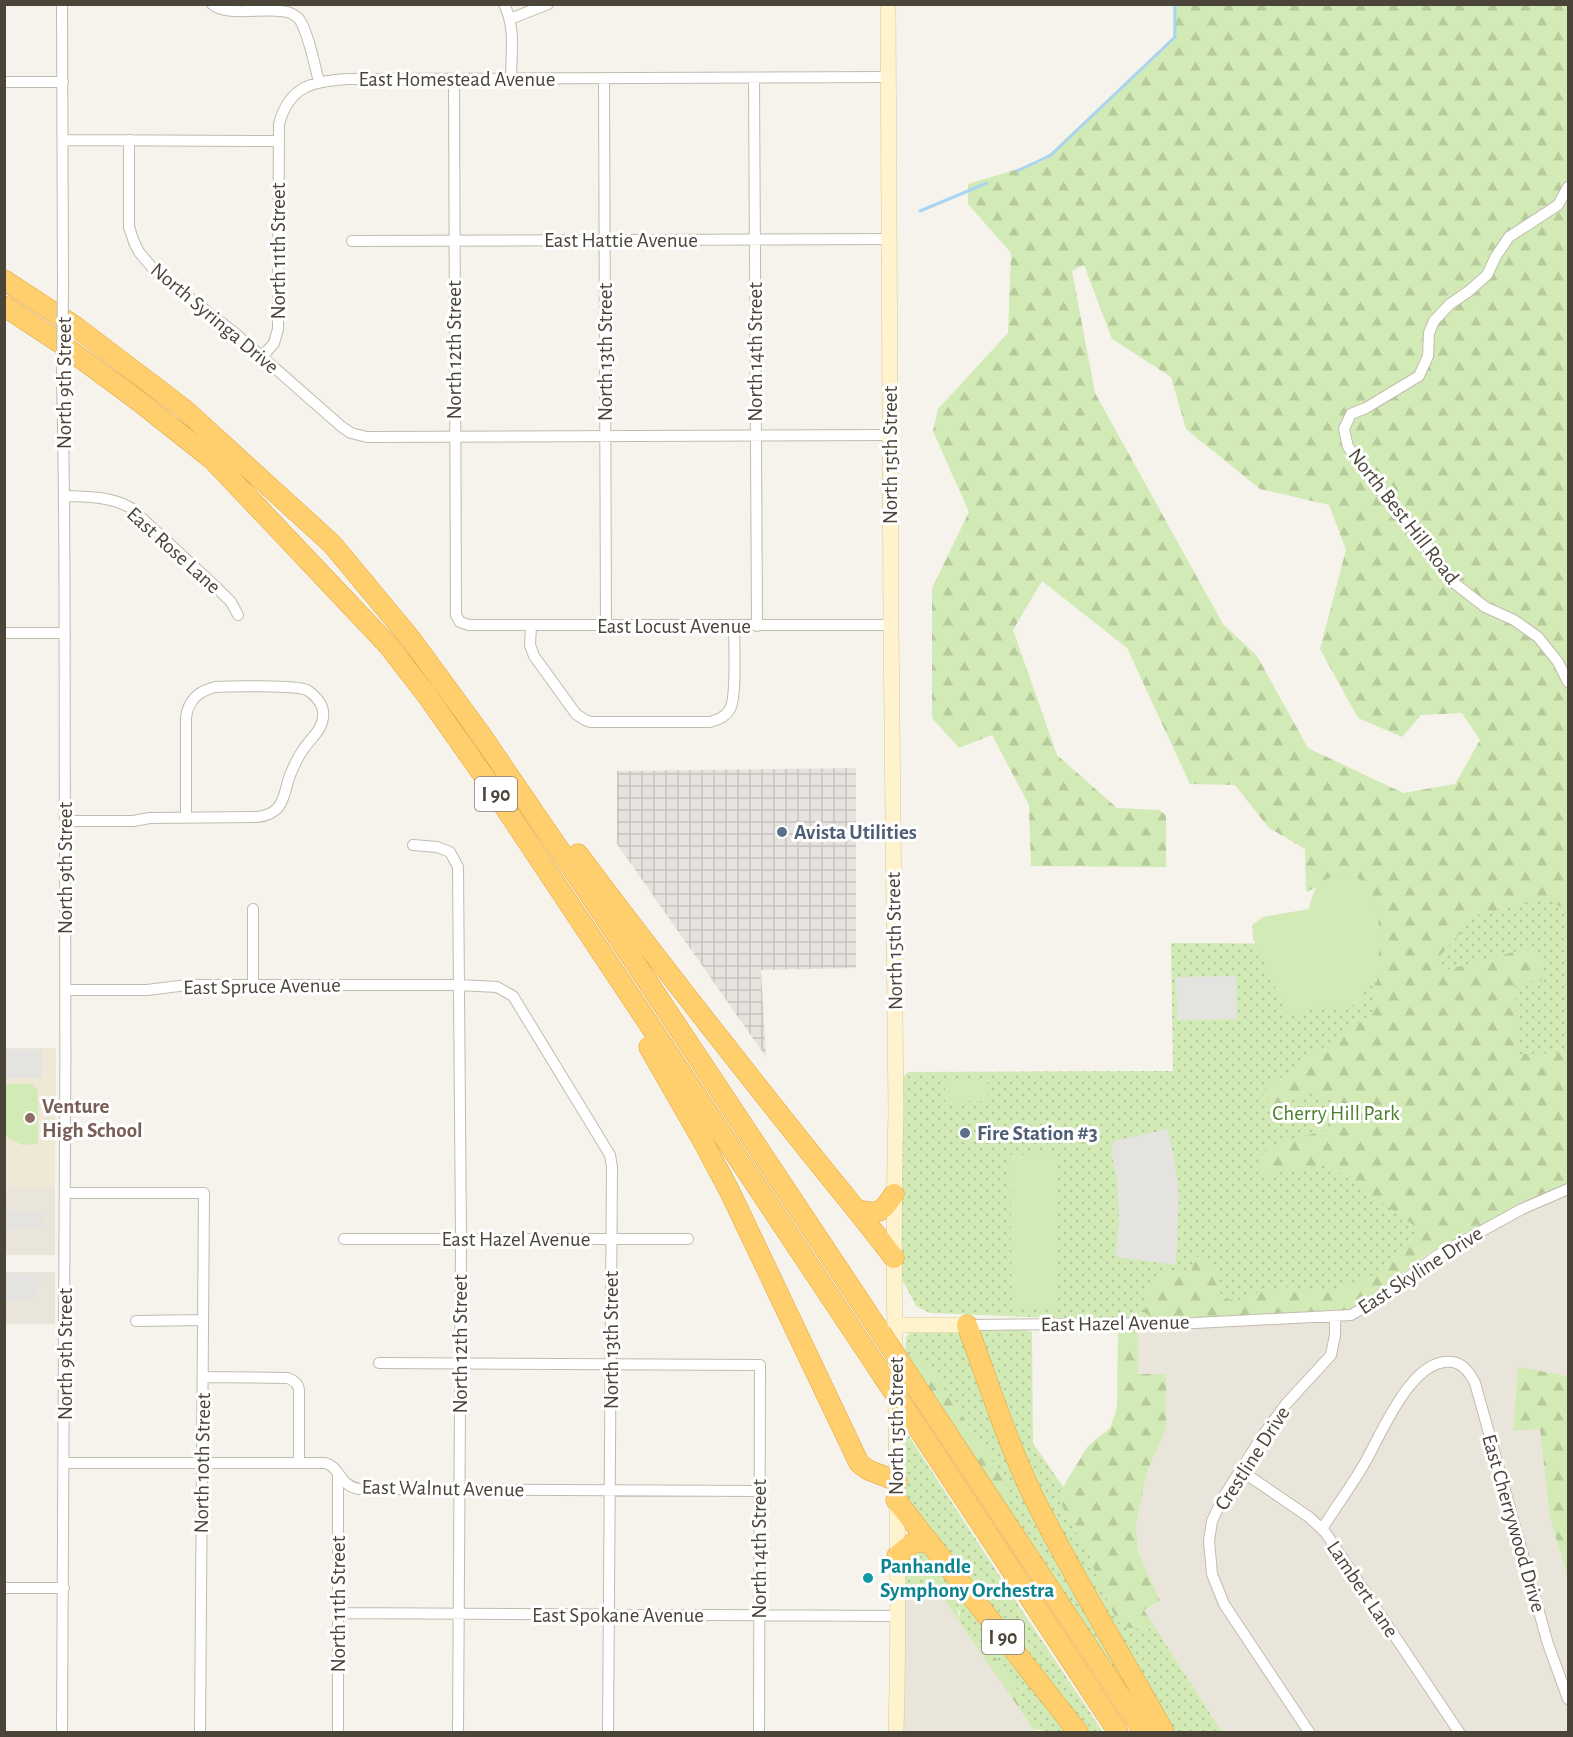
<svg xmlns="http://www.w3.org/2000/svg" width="1573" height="1737" font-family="'Alegreya Sans',sans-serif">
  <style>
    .residential { fill: #eae5da }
    .industrial { fill: url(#industrial-grid) }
    .education { fill: #efe8d6 }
    .grass { fill: url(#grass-dots) }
    .forest { fill: url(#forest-firs); fill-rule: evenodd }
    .pitch { fill: #d2eab5 }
    .parking { fill: #e5e3e0 }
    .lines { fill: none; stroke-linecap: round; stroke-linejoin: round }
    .stream { stroke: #a9d4f2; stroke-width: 3 }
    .minor-casing { stroke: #c2bbae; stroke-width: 12 }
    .secondary-casing { stroke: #d6c79b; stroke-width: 16 }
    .motorway-casing { stroke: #e0a43c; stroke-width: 21 }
    .minor { stroke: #fff; stroke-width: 10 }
    .secondary { stroke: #fff3cd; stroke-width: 15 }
    .motorway { stroke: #ffcf6e; stroke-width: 20 }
    .minor-bridge-casing { stroke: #c2bbae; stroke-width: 12; stroke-linecap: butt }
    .motorway-bridge-casing { stroke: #e0a43c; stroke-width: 21; stroke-linecap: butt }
    .minor-bridge { stroke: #fff; stroke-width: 10 }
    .motorway-bridge { stroke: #ffcf6e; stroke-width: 20 }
    .service-dot { fill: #5c6f8a; stroke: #fff; stroke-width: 2 }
    .education-dot { fill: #8d6e63; stroke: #fff; stroke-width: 2 }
    .culture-dot { fill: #0f9aa8; stroke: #fff; stroke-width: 2 }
    .labels { text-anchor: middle; stroke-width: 6; stroke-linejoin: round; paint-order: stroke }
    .shield { fill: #fff; stroke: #817c74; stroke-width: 1.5 }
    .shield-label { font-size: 20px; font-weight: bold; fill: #4b4439 }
    .street-label { font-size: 21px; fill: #4b4439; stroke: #fff }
    .service-label { font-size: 21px; font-weight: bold; fill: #4e5e75; stroke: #fff; text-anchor: start }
    .education-label { font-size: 21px; font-weight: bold; fill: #785e54; stroke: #fff; text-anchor: start }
    .park-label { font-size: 21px; fill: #4a7f2a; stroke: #fff }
    .culture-label { font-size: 21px; font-weight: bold; fill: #0d838f; stroke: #fff; text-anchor: start }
  </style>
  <defs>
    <pattern id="industrial-grid" width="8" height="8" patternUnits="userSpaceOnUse" patternTransform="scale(1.5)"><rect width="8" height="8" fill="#e6e2dd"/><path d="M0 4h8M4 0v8" fill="none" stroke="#c7c3be"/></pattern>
    <pattern id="grass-dots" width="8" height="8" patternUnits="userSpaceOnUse" patternTransform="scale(1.5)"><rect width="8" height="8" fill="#d2eab5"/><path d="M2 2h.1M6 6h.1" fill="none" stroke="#b6ca9c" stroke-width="1.8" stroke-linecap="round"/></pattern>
    <pattern id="forest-firs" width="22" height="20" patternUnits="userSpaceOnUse" patternTransform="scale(1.5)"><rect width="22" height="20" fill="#d2eab5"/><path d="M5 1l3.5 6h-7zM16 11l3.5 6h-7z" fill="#b6ca9c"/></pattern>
  </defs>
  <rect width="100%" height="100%" fill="#f6f3ec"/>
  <!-- residential -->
  <path class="residential" d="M5 1187H55V1255H5Z
    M1568 1188V1376L1518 1367 1513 1431 1540 1428 1550 1518 1568 1578V1732H1222L1144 1611 1160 1601 1138 1551 1136 1525 1147 1472 1166 1429V1375L1137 1374 1138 1330 1350 1319 1367 1313 1437 1257Z
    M5 1272H55V1324H5Z
    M904 1590 938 1591 1036 1732H904Z"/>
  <!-- industrial -->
  <path class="industrial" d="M856 768V968L761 970 766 1057 617 844V771Z"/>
  <!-- education -->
  <path class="education" d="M5 1048H56L55 1187H5Z"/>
  <!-- grass -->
  <path class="grass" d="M1337 886H1568V1182L1431 1251 1361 1305 1205 1317 1055 1318 930 1313 916 1306 901 1277 902 1078 908 1072 1173 1071 1171 943 1336 944Z
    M977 1328 1022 1329 1032 1332 1033 1443 1063 1487 1062 1505 1070 1523 1088 1548 1094 1570 1146 1630 1154 1626 1222 1732H1174L1056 1527 1019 1446Z
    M957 1330 967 1345 1146 1718 1009 1510V1496L905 1355 906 1337 910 1332Z
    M905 1430 1025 1615 1103 1732H1084L905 1499Z
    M921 1547 1071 1732H1053L1033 1729 1019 1708 1021 1701 1020 1694 989 1648 983 1647 978 1649 959 1621 960 1612 949 1596 944 1592 904 1590 905 1566 908 1554Z"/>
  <!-- forest -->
  <path class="forest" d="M1173 5H1568V911L1546 898 1477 915 1432 964 1446 970 1525 949 1545 963 1541 981 1515 982 1517 1054 1568 1053V1182L1431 1251 1361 1305 1347 1310 1205 1317H1152L1144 1312C1141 1292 1152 1283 1165 1271H1192L1193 1256 1201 1258 1217 1272 1220 1292 1223 1299 1240 1300 1267 1289 1290 1287 1333 1291 1369 1279 1419 1229 1329 1165 1267 1174 1256 1168 1266 1148 1338 1126 1334 1102 1313 1091 1279 1106 1261 1098 1266 1088 1374 1012 1377 900 1349 877H1339L1306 892 1305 849 1269 828 1235 785 1190 784 1127 648 1042 581 1013 630 1057 755 1117 808 1159 810 1166 815V867L1031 866 1029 805 992 735 959 748 932 718V588L969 512 933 431 938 409 1008 333 1011 253 968 204V184L1041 162 1173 37ZM1084 265 1112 339 1171 377 1186 429 1260 489 1329 505 1346 550 1320 649 1358 718 1402 737 1421 715 1462 713 1480 740 1455 784 1403 793 1308 748 1257 656 1223 624 1095 393 1072 271Z
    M1568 913V957L1562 948Z
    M1118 1330H1138V1374H1166V1429L1147 1472 1136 1525 1138 1551 1160 1601 1144 1610 1154 1626 1146 1630 1124 1627 1116 1619 1094 1570 1088 1548 1070 1523 1062 1505 1063 1487 1088 1446 1110 1428 1117 1408Z
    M905 1355 918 1356 928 1365 1005 1479 1009 1496V1510Z
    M1518 1367 1568 1376V1578L1550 1518 1540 1429 1513 1431Z
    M938 1591C951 1593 960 1608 959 1621Z
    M983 1647 989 1648 1020 1694 1021 1701 1019 1708 978 1649Z"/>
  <!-- pitch -->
  <path class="pitch" d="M1338 874C1344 875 1352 874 1356 877 1388 897 1378 950 1377 982L1363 987 1362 1005 1325 1006 1288 1015 1253 938 1252 925 1263 917 1309 909C1314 887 1318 882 1338 874Z
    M987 1078 988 1101 945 1102V1079Z
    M4 1084H32L38 1090V1144L22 1145 5 1136Z
    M1056 1154 1058 1307 1012 1308 1010 1155Z"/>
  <!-- parking -->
  <path class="parking" d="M1236 976 1237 1019 1177 1020 1176 977Z
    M5 1049H42V1078H5Z
    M1168 1129 1175 1164 1179 1194 1176 1265 1116 1257 1119 1219 1117 1179 1111 1151 1114 1141Z
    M5 1211 43 1212V1229H5Z
    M5 1274H44V1282L36 1293V1300H5Z"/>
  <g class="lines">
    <!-- stream -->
    <path class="stream" d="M1017 171 1051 155 1175 37V4
      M920 211 987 183"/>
    <defs>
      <path id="minor" d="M62 4 63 284
        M212 4C231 21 284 0 299 19 308 31 315 67 319 82
        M504 4C516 28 511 54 511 79
        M510 19 548 4
        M754 78 757 626
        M454 79 456 615 460 622 469 625H891
        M604 79 606 626
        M4 82H63
        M63 140 279 141
        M129 140V227L134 242 139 252 155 271 236 334 342 427 351 433 367 437 890 435
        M1568 187 1558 205 1509 237 1496 256 1487 275 1469 291 1450 304 1434 321 1429 333 1428 356 1419 376 1366 408 1351 414 1344 429 1348 447 1363 465 1375 484 1420 536 1453 582 1485 607 1514 620 1538 637 1558 662 1568 682
        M352 241 890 239
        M262 357 274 343 278 329 279 124C289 86 313 81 348 79L889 77
        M65 496C88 497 110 496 131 508L217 588 231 602 238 615
        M531 626 530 645 534 656 576 714 585 720 591 722H710C718 720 726 716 730 709 737 696 734 643 734 626
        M4 633H65
        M65 821H133L150 818 257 817C285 814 283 795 290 775 294 766 297 758 303 750 311 737 325 729 323 711 322 703 314 694 307 690 296 685 229 686 215 687 211 688 206 690 202 692 193 697 187 707 186 718V817
        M413 845 437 847 450 852 458 867 461 1239 458 1732
        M253 909V985
        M65 990H147L187 985H459L497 987 513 996 610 1155 612 1167 608 1732
        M65 1193H204L200 1732
        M344 1239H688
        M136 1321 203 1320
        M967 1325 1195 1323 1351 1315 1381 1298 1436 1256 1522 1209 1568 1189
        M379 1363 760 1365 759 1732
        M203 1377 288 1378C294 1381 298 1383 299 1390V1463
        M65 1463H325C342 1468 338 1485 359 1489L760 1491
        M1240 1470 1309 1517 1325 1532 1459 1732
        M1322 1529C1335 1508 1350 1488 1363 1466 1380 1438 1411 1356 1452 1362 1463 1363 1470 1373 1475 1383L1548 1644 1568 1699
        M4 1588H64
        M338 1613 897 1616
        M62 1732C65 1433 66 1134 65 835 64 683 66 531 62 379
        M338 1732V1475
        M1309 1732 1224 1604 1212 1574 1209 1541 1212 1521 1224 1496 1263 1435 1286 1404 1331 1355 1335 1335V1316"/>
      <path id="secondary" d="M888 4 891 625 896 1113C890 1319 902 1526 896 1732
        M895 1325H967"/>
      <path id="motorway" d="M4 280 76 327 184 409 332 544 410 638 479 732 580 880 881 1333
        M4 306 60 343 136 399 213 460 388 645 426 694 488 782 883 1376
        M578 854C654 956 733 1056 812 1155 840 1190 868 1223 894 1258
        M649 1047 704 1143 730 1192 859 1463 868 1470 897 1481
        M858 1210C880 1215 882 1212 894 1194
        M967 1325C988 1382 1007 1441 1033 1496 1073 1577 1121 1654 1164 1732
        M910 1377 1144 1732
        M908 1413 1118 1732
        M896 1500 1078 1732
        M897 1556 913 1543 929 1541"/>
    </defs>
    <!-- minor casing -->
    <use href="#minor" class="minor-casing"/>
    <!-- secondary casing -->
    <use href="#secondary" class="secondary-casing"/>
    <!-- motorway casing -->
    <use href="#motorway" class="motorway-casing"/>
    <!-- minor -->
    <use href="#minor" class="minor"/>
    <!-- secondary -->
    <use href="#secondary" class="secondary"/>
    <!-- motorway -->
    <use href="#motorway" class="motorway"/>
    <defs>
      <path id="minor-bridge" d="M62 379 63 284"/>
      <path id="motorway-bridge" d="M881 1333 910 1377
        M883 1376 908 1413"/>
    </defs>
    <!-- minor-bridge casing -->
    <use href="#minor-bridge" class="minor-bridge-casing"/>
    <!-- motorway-bridge casing -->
    <use href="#motorway-bridge" class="motorway-bridge-casing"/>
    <!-- minor-bridge -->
    <use href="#minor-bridge" class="minor-bridge"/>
    <!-- motorway-bridge -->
    <use href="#motorway-bridge" class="motorway-bridge"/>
  </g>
  <!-- markers -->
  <g class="service-dot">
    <circle cx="782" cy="832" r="6"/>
    <circle cx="965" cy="1133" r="6"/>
  </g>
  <circle class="education-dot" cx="30" cy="1118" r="6"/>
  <circle class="culture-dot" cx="868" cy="1578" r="6"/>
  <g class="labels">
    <!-- shield labels -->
    <g class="shield">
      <rect x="475" y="777" width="42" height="34" rx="4.5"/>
      <rect x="982" y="1620" width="42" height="34" rx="4.5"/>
    </g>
    <g class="shield-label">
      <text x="496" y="801">I 90</text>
      <text x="1003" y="1644">I 90</text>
    </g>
    <!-- street labels -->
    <g class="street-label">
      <text x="457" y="86">East Homestead Avenue</text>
      <text x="621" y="247">East Hattie Avenue</text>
      <text transform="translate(278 251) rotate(-90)" y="7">North 11th Street</text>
      <text transform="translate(215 318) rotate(40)" y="7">North Syringa Drive</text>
      <text transform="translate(454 350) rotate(-90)" y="7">North 12th Street</text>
      <text transform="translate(605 352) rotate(-90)" y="7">North 13th Street</text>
      <text transform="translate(755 352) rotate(-90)" y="7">North 14th Street</text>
      <text transform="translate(64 383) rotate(-90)" y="7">North 9th Street</text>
      <text transform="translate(890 455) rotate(-90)" y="7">North 15th Street</text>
      <text transform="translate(1404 516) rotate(52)" y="7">North Best Hill Road</text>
      <text transform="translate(174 550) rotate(42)" y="7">East Rose Lane</text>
      <text x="674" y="633">East Locust Avenue</text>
      <text transform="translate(65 868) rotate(-90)" y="7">North 9th Street</text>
      <text transform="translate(894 941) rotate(-91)" y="7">North 15th Street</text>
      <text transform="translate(262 986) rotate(-1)" y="7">East Spruce Avenue</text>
      <text x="516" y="1246">East Hazel Avenue</text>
      <text transform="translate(1420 1270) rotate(-33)" y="7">East Skyline Drive</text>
      <text transform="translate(1115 1323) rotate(-1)" y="7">East Hazel Avenue</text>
      <text transform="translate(611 1340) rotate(-90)" y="7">North 13th Street</text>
      <text transform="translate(460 1344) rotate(-90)" y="7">North 12th Street</text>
      <text transform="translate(65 1354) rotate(-90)" y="7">North 9th Street</text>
      <text transform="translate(896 1426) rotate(-90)" y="7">North 15th Street</text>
      <text transform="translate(1252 1458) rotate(-57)" y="7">Crestline Drive</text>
      <text transform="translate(202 1463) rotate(-89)" y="7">North 10th Street</text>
      <text transform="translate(443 1488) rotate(1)" y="7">East Walnut Avenue</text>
      <text transform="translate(1514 1523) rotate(74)" y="7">East Cherrywood Drive</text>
      <text transform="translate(759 1549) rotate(-90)" y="7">North 14th Street</text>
      <text transform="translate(1363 1589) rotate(56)" y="7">Lambert Lane</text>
      <text transform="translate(338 1604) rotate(-90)" y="7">North 11th Street</text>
      <text x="618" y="1622">East Spokane Avenue</text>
    </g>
    <!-- service labels -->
    <g class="service-label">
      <text x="794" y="839">Avista Utilities</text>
      <text x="977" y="1140">Fire Station #3</text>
    </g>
    <!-- education labels -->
    <g class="education-label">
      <text x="42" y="1113">Venture<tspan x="42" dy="24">High School</tspan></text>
    </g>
    <!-- park labels -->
    <g class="park-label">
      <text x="1336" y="1120">Cherry Hill Park</text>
    </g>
    <!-- culture labels -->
    <g class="culture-label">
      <text x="880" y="1573">Panhandle<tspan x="880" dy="24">Symphony Orchestra</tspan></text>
    </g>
  </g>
  <!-- border -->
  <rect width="1573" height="1737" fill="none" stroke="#4b4439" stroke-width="12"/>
</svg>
